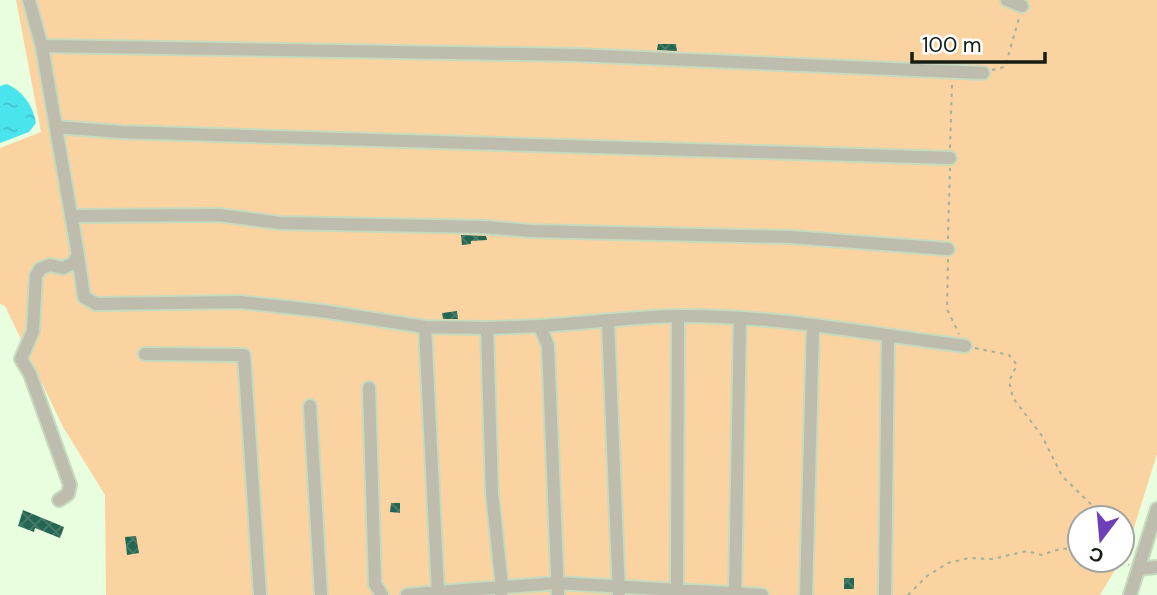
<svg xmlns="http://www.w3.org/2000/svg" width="1157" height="595" font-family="'DM Sans',sans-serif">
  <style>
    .green { fill: #fbd3a1 }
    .water { fill: url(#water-ripples) }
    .building { fill: url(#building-cross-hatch) }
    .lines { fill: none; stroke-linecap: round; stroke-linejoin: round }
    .minor-casing { stroke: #c6dabe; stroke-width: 16 }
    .path { stroke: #a0b199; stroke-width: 2; stroke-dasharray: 3.5 5; stroke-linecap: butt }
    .minor { stroke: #bdbcad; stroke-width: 12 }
  </style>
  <defs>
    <pattern id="water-ripples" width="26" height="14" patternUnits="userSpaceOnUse" patternTransform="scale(1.75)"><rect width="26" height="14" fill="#4ae4ed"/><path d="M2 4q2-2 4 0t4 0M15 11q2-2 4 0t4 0" fill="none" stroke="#40c3ca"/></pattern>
    <pattern id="building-cross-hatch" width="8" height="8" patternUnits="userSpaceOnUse" patternTransform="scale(1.75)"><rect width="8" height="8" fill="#246651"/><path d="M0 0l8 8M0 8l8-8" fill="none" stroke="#497c6b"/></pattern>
  </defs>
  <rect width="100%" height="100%" fill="#e8fedf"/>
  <!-- green -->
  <path class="green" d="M16 0H1157V454L1127 550 1122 558V518H1080V560H1121L1100 595H106L105 495 63 427 5 306 0 304V148L41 132Z"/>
  <!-- water -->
  <path class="water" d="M7 84C23 91 33 106 36 123L29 132 0 143V86Z"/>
  <!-- building -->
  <path class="building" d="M658 44H676L677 51 657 50Z
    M461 235 486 236 487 240 471 241V244L462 245Z
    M457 311 458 319H443L442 313Z
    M391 503H400V513L390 512Z
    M23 510 64 527 60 538 35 528 34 532 18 526Z
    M136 536 139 553 127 555 125 537Z
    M844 578H854V589H844Z"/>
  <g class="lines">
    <defs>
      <path id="minor" d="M29 0 42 47 78 255 73 263 63 268 50 265 40 269 36 276 33 331 21 359 30 374 70 485 68 494 59 500
        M1007 0 1022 6
        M42 46 576 55 983 73
        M56 127 121 132 950 158
        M71 216 219 215 280 223 484 227 531 231 790 237 948 249
        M78 255 84 297 96 304 240 302 322 311 425 327
        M608 321 619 595
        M540 326C586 323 632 317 678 316 774 315 870 334 965 346
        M487 328 540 326 548 346 558 595
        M145 354 244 355 260 595
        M369 388 375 584 382 595
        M310 406 321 595
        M1138 569 1157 567
        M677 591 678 316
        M735 594 740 318
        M407 595 438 592 439 595
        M501 595 502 587 492 493 487 328 425 327 438 592 558 583 762 595
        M806 595 813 325
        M885 595 888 337
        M1130 595 1157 509"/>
    </defs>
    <!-- minor casing -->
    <use href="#minor" class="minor-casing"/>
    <!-- path -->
    <path class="path" d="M992 70 1005 67 1019 18
      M950 148 952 84
      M948 239 950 168
      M948 259 947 309 959 334
      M975 348 1009 355 1017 365 1009 381 1013 398 1042 436 1062 476 1097 510 1100 518
      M1121 560 1129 565
      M908 595 927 576 948 563 969 558 992 559 1027 551 1041 555 1060 549 1080 548"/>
    <!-- minor -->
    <use href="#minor" class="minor"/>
  </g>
  <!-- north arrow -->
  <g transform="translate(1101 539) rotate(196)"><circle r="33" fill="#ffffff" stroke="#a2a5a1" stroke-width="2"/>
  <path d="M0-5L12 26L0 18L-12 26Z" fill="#6e3fb7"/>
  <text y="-10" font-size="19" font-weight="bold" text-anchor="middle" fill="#161e13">С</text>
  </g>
  <!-- scale -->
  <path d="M912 52v10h133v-10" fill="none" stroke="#161e13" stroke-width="3.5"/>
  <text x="922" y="52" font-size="21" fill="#161e13" stroke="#ffffff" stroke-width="5" paint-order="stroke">100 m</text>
</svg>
